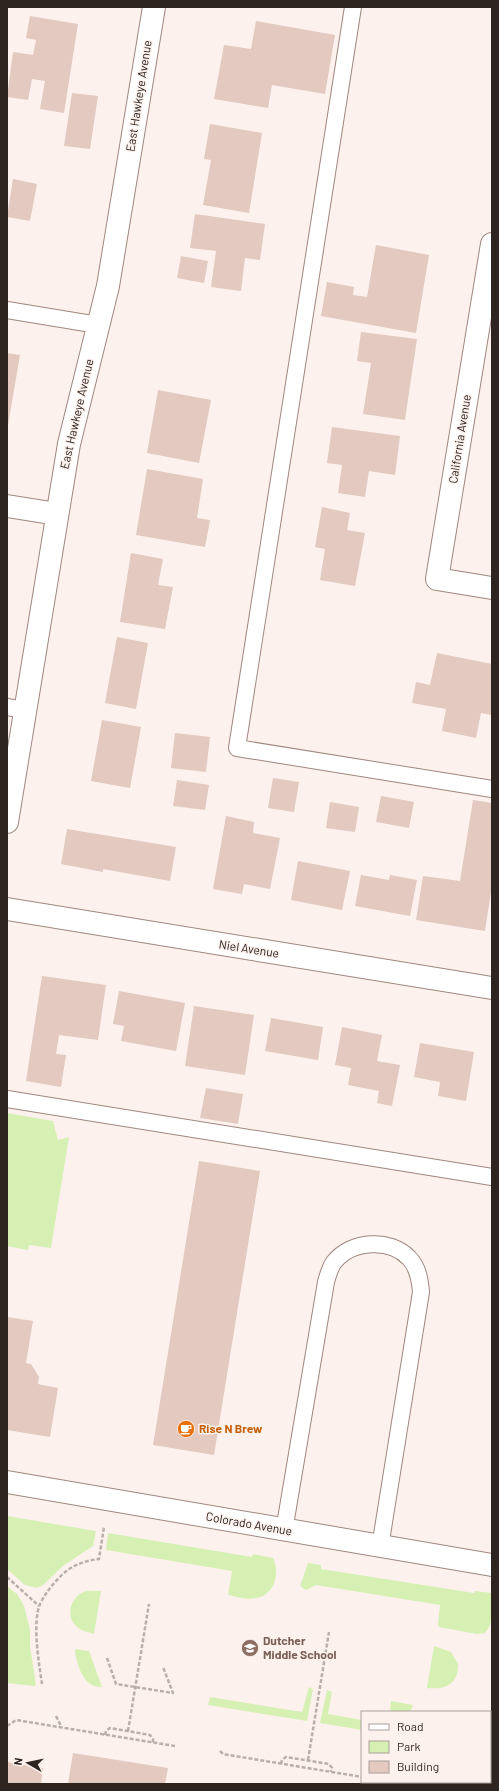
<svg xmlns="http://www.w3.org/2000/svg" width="499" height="1791" font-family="Barlow,sans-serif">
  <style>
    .green { fill: #d6f0b4 }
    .building { fill: #e3c9bf }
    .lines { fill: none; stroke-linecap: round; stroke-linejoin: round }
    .lane-casing { stroke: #a0877e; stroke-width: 18 }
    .street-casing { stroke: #a0877e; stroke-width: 24 }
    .secondary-casing { stroke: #a0877e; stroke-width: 24 }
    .path { stroke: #b9afab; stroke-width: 2.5; stroke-dasharray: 4 2; stroke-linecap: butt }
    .lane { stroke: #fff; stroke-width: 16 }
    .street { stroke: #fff; stroke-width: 22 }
    .secondary { stroke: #fff; stroke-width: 22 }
    .labels { text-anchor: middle; stroke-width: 3; stroke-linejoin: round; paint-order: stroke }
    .street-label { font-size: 12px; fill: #2e2521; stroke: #fcf1ed }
    .food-label { font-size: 12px; font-weight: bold; fill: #c56008; stroke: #fcf1ed; text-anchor: start }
    .education-label { font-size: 12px; font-weight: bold; fill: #785e54; stroke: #fcf1ed; text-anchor: start }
  </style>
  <rect width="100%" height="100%" fill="#fcf1ed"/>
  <!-- green -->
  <path class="green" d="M7 1113 53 1121 58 1140 69 1137 51 1248 29 1245 28 1250 7 1246Z
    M7 1516 96 1531 93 1546 63 1566 43 1585 37 1588 25 1585 7 1569Z
    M108 1533 252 1557 253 1554 273 1558C280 1573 275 1595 256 1598 247 1600 237 1597 228 1595L232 1571 106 1550Z
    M308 1563 321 1565V1569L474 1593 475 1591 492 1593C492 1605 494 1624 485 1633L477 1634 439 1627 438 1624 440 1605 316 1585 306 1590 300 1586Z
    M7 1586 17 1594 24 1606 30 1629V1646L36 1685 34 1686 7 1683Z
    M87 1591H101L94 1634C88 1632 81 1631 76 1626 64 1615 72 1594 87 1591Z
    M434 1646 451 1652 458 1664C459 1684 445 1690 427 1688Z
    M76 1649 89 1651 102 1687C84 1688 77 1666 75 1651Z
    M309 1687 313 1689 307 1721 208 1705 210 1697 302 1712Z
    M327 1690 332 1692 328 1714 362 1720V1730L320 1723Z
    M391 1701 413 1705 410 1712H390Z"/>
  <!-- building -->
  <path class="building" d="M30 16 78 24 64 113 40 109 45 81 32 79 28 100 7 97 13 52 33 55 36 40 26 38Z
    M256 21 335 35 325 94 272 85 268 108 214 99 224 45 251 49Z
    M72 93 98 96 90 149 64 146Z
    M210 124 262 133 249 213 203 205 211 160 204 159Z
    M13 179 37 184 30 221 7 217Z
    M195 214 265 224 260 260 245 258 241 291 211 287 216 251 190 248Z
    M376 245 429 255 416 333 321 316 327 282 354 287 353 295 367 297Z
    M181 256 208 261 204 283 177 278Z
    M361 332 417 339 405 420 363 414 371 363 357 361Z
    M7 353 20 355 8 425H7Z
    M158 390 211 400 199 463 147 453Z
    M332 427 400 436 395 475 369 471 365 497 338 493 342 465 327 463Z
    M147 469 203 479 197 518 210 520 205 547 136 535Z
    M322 507 350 513 347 530 365 533 355 586 320 580 325 549 315 547Z
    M131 553 163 559 158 585 173 587 165 629 120 622Z
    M117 637 148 643 136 709 105 703Z
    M437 653 492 664V715L481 713 476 738 442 731 446 709 412 703 416 682 430 685Z
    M102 720 141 727 130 788 91 781Z
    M175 733 210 737 206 772 171 768Z
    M273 778 299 782 294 812 268 808Z
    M177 780 209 785 205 810 173 806Z
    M381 796 414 802 409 828 376 822Z
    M473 800 492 803V885L485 931 416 920 423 876 460 881Z
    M330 802 359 807 355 832 326 828Z
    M226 816 254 822 253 833 280 838 270 889 244 884 242 894 213 889Z
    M67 829 176 847 170 881 103 869V872L61 864Z
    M298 861 350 871 342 910 291 900Z
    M361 875 389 880 390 875 417 880 410 916 355 906Z
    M42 976 106 985 98 1040 59 1035 56 1054 66 1055 61 1087 26 1081Z
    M119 991 185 1003 176 1051 121 1041 124 1026 113 1024Z
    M194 1006 254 1015 245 1075 185 1066Z
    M271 1018 323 1027 318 1060 265 1051Z
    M342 1027 382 1035 377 1061 400 1065 392 1106 377 1103 379 1091 348 1085 351 1068 335 1065Z
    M420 1043 474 1052 466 1101 438 1096 440 1082 414 1077Z
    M206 1088 243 1094 238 1124 200 1118Z
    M199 1161 260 1171 214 1455 153 1445Z
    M7 1317 33 1321 26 1363 31 1364 39 1377 38 1384 58 1388 50 1437 7 1430Z
    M73 1753 168 1768 165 1784H68Z
    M7 1762 43 1768 41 1784H7Z
    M490 1774H492V1784H461V1782H490Z"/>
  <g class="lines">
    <defs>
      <path id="lane" d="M353 7 237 748 492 789
        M7 310 98 325
        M7 707 25 710
        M7 1099 492 1177
        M284 1531 326 1282C328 1275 330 1267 334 1262 352 1240 390 1238 409 1258 418 1267 420 1280 421 1292L380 1547"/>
      <path id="street" d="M492 244 437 579 492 588
        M7 506 57 514
        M7 909 492 988
        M7 1482 492 1565"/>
      <path id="secondary" d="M7 822 69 444 108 286 154 7"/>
    </defs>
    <!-- lane casing -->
    <use href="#lane" class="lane-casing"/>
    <!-- street casing -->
    <use href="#street" class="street-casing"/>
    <!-- secondary casing -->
    <use href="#secondary" class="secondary-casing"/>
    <!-- path -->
    <path class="path" d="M7 1577 39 1606
      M107 1658 116 1684 173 1693 163 1667
      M42 1684C39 1664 32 1623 40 1604 45 1594 51 1586 58 1579 69 1566 83 1561 99 1559L104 1527
      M56 1716 62 1728
      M7 1726 16 1720 175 1746
      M490 1729 492 1728
      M128 1731 149 1604
      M105 1735 106 1731 110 1728 150 1735 153 1739V1743
      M490 1739H492
      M220 1751 223 1754 362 1777
      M308 1760 329 1632
      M281 1764 282 1760 286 1757 329 1764 332 1768 331 1772"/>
    <!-- lane -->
    <use href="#lane" class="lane"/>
    <!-- street -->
    <use href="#street" class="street"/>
    <!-- secondary -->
    <use href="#secondary" class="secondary"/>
  </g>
  <!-- icons -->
  <defs>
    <symbol id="cafe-disc" viewBox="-11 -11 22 22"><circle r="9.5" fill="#e8710a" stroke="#fcf1ed"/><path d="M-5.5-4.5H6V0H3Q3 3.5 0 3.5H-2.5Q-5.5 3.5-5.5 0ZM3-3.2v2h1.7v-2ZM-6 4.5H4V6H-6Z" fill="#fff"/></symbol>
    <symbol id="school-disc" viewBox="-11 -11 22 22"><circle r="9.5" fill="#8d6e63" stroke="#fcf1ed"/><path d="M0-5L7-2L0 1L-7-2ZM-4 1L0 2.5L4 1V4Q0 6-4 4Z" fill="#fff"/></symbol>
  </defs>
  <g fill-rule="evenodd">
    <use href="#cafe-disc" x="176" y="1419" width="20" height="20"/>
    <use href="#school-disc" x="240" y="1638" width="20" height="20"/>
  </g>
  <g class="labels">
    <!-- street labels -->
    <g class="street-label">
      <text transform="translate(139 96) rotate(-81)" y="4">East Hawkeye Avenue</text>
      <text transform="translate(77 414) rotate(-77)" y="4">East Hawkeye Avenue</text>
      <text transform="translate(460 439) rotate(-81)" y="4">California Avenue</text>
      <text transform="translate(249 949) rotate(9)" y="4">Niel Avenue</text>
      <text transform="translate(249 1524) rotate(10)" y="4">Colorado Avenue</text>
    </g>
    <!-- food labels -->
    <g class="food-label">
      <text x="199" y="1433">Rise N Brew</text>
    </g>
    <!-- education labels -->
    <g class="education-label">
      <text x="263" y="1645">Dutcher<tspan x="263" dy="14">Middle School</tspan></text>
    </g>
  </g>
  <!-- border -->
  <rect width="499" height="1791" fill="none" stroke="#2e2521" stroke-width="16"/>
  <!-- legend -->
  <rect x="361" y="1711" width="130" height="72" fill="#fcf1ed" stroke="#aa9f9b"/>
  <rect x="369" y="1724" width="20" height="6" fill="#ffffff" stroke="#aa9f9b"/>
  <text x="397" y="1731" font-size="12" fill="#2e2521">Road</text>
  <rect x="369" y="1741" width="20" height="12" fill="#d6f0b4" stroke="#aa9f9b"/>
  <text x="397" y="1751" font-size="12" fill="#2e2521">Park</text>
  <rect x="369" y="1761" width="20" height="12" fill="#e3c9bf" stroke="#aa9f9b"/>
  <text x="397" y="1771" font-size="12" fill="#2e2521">Building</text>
  <!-- north arrow -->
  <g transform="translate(28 1763) rotate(279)" stroke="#fcf1ed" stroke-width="3" paint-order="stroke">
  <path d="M0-3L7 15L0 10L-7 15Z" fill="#2e2521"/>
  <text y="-6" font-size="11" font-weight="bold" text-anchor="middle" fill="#2e2521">N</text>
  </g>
</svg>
